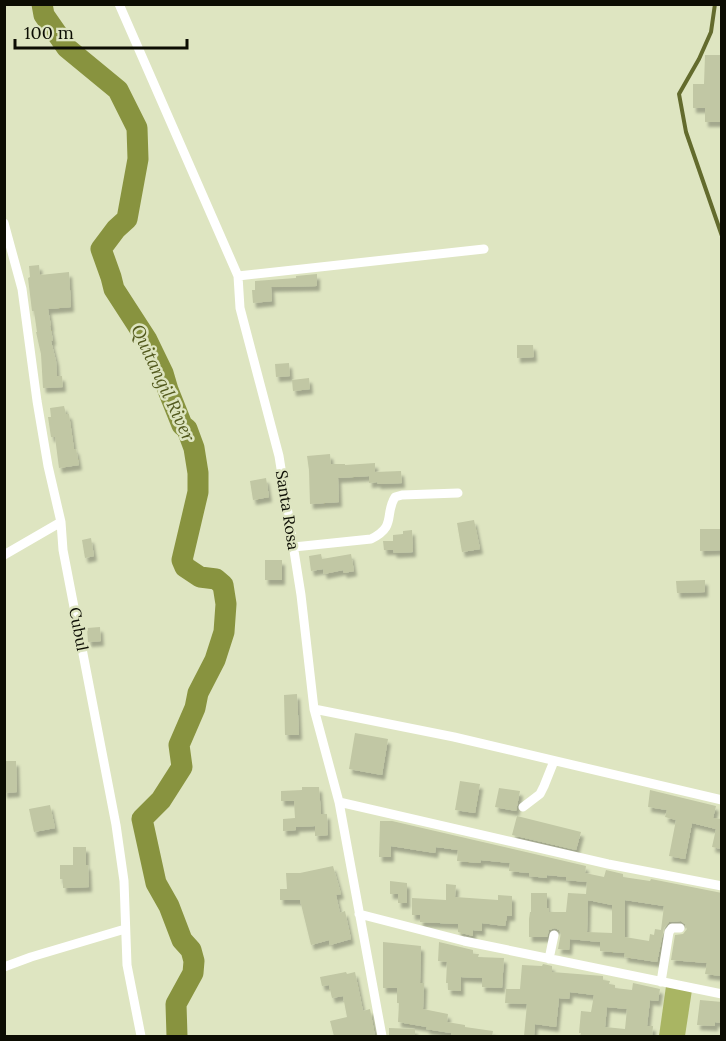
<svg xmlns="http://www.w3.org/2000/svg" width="726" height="1041" font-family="Lora,serif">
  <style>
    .green { fill: #a9b563 }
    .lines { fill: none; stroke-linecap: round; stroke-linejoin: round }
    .stream { stroke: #636b2d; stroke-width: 4 }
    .river { stroke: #88933f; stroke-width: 21 }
    .building { fill: #c1c7a4; fill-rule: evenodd; filter: url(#shadow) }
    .minor { stroke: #fff; stroke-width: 9 }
    .labels { text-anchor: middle; stroke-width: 5; stroke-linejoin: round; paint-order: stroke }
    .street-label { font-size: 16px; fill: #0c0d03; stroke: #dee5c1 }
    .water-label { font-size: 18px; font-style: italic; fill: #52591d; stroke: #dee5c1 }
  </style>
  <defs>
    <filter id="shadow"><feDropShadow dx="3" dy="5" stdDeviation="1.5" flood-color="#0004"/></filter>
  </defs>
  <rect width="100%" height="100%" fill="#dee5c1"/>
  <!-- green -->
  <path class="green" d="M666 986 692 990 685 1036H659Z"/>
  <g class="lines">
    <!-- stream -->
    <path class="stream" d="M715 4 711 32 699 59 679 94 686 132 722 236"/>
    <!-- river -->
    <path class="river" d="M42 4 44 15 67 48 118 90 137 128 138 159 127 219 116 229 101 249 111 277 114 289 147 340 163 373 168 390 182 425 187 429 194 448 198 473V492L182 560 185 567 200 577 216 579 223 585 226 604 224 632 215 660 198 693 195 708 179 745 182 767 161 800 142 819 156 883 169 906 182 940 191 950 194 961 193 973 176 1004 177 1036"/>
  </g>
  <!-- building -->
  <path class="building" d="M705 55H722V122H705V108H693V84H704Z
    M39 265 40 275 69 272 71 307 48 309 51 326H50L53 340 51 341 56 361 57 376H62L63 387 43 388 41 354 36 332H37L34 311H32L28 278 30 277 29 266Z
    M317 274V286L271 287 272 301 253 303 252 290H255V281L296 278V276Z
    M517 345H533L534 357 517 358Z
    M289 363 290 376 276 377 275 364Z
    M309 378 310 389 293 391 292 380Z
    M64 406 66 414H69L74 449H76L79 465 59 468 55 437H51L48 417H51L50 408Z
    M330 454 331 464H345V465L375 463V472L401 471 402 483 378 484 377 482 369 483V476L338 478 339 502 310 504 309 470 307 456Z
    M266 478 269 497 253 500 250 481Z
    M474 520 480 549 462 552 457 523Z
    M700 529H722V550L700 551Z
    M412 530 413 552 394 553 393 550H384L383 541H393V535L403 534V531Z
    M91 538 94 556 85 558 82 540Z
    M321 554 322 559 351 554 354 571 344 573 343 570 324 574 323 569 311 571 309 556Z
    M265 560H282V580H265Z
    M705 580V592L677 593 676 581Z
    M100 627 101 641 88 642 87 628Z
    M297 694 299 735H285L284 695Z
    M355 733 388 739 382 775 349 769Z
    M4 761H16L17 792 4 793Z
    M460 781 480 784 475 813 455 810Z
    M302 787H319L321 814H327L328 835 315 836V826L296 827V830L283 831V819L295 818 294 801H281V791L302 790Z
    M499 788 520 791 516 811 495 807Z
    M650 790 716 806 713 818 722 819V849L712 847 716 829 692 823 685 859 669 856 676 820 665 817 667 810 648 807Z
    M50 805 55 828 34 832 29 809Z
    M517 816 581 832 576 850 512 835Z
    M380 821H392L586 866 585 873 604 877 606 870 623 874V877L650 881 651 879 722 893V976L705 974 707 963 671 960 675 935 683 934 687 929 685 924 681 921 669 922 664 928 657 962 624 957 625 953 600 951V942L570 939 569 950 558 949 561 933 559 930 555 928 549 930 547 937H529V919L530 912H531V893H547V908H549V912H566L568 893 586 894 587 882 566 880V877L547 875V878L529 876V873L509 871 510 863 481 860 480 863 457 861 458 850 436 847 435 853 391 846V857H379ZM588 900 612 905V933L587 932ZM625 900 664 906 661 930 655 929 654 935 650 934 649 941 625 937Z
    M73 847H86V865H88L89 887 63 888V879H60V865H73Z
    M333 866 341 894 336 895 340 913 345 911 351 939 330 945 329 940 311 945 300 900H280V889H287L286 873H300Z
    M390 881 407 883V903H398V894H390Z
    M446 884 456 885 455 897 498 900V895L512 896V916H507L505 926 482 923V931L473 930V936L458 932V924L420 922V915H412V898L446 900Z
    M383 942 421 946 420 983H424L423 1009 448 1014 447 1022 465 1025V1027L493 1031 492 1036H451V1033L426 1029 427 1027 398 1022 399 1003H397V988H383Z
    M439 942 473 950V954H479L478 957 504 958 502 988 482 987V978L461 977V991L448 990V983H446L447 962 438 961Z
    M543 964 552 966V972L603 976V980L610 981 609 984 615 985V988L632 990 633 983 660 989 658 1001 650 1000 647 1026H653L652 1036H580L581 1033H579L581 1011 591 1012 594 995 570 992 569 999 559 998 556 1027 535 1024 534 1036H524L527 1004 505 1003 506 989H520L522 965 542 966ZM607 1007 627 1009 625 1029 605 1027Z
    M346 972 347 974 355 972 363 1011 370 1009 375 1036H334L330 1021 347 1017 343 996 332 998 329 985 322 986 320 977Z
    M700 1000 722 1002V1023L715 1022V1026L697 1025Z
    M389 1028 415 1029V1036H389Z"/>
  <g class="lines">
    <!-- minor -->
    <path class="minor" d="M119 4 238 276 240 308 279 456 301 595 314 709 339 802 382 1036
      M4 223 22 289 37 401 48 466 61 522 63 550 116 825 124 881 127 965 141 1036
      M238 276 484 249
      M294 547 371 539C397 526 384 515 395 497L402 495 458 493
      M4 555 61 522
      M314 709 454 737 722 800
      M339 802 608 864 722 886
      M523 807 540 794 544 786 554 761
      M359 914 464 941 722 994
      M549 959 554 935
      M4 967 31 957 125 929
      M661 982 669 932 672 928H680"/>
  </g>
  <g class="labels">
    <!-- street labels -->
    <g class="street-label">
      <text transform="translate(288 510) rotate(81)" y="6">Santa Rosa</text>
      <text transform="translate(79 629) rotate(79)" y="6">Cubul</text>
    </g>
    <!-- water labels -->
    <g class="water-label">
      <text transform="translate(163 383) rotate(65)" y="6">Quitangil River</text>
    </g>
  </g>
  <!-- border -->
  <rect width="726" height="1041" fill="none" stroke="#0c0d03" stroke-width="12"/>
  <!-- scale -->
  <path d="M15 39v9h172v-9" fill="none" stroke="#0c0d03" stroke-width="3"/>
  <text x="24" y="39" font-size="18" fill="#0c0d03" stroke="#dee5c1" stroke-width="4.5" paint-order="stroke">100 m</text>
</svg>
